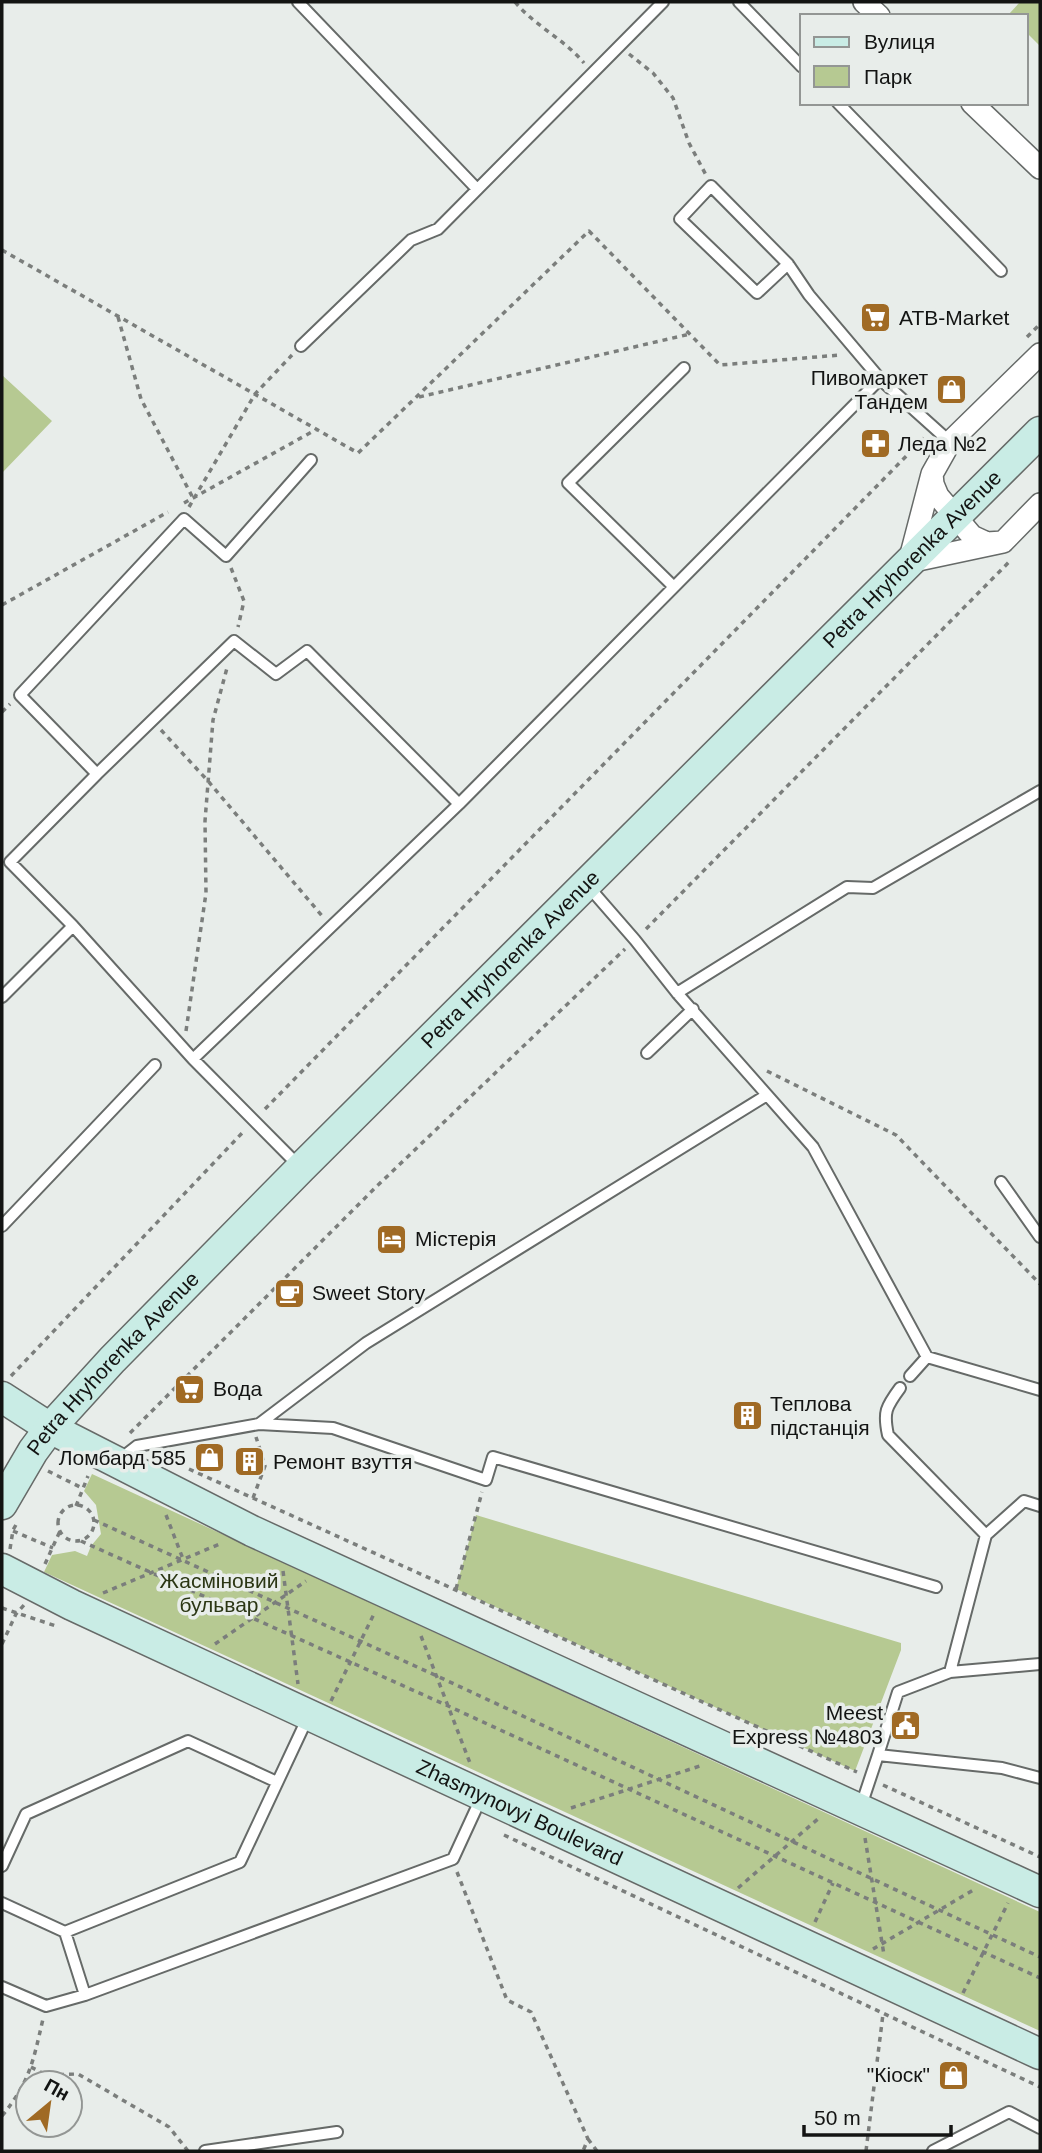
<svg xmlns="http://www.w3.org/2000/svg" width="1042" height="2153" font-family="Helvetica,sans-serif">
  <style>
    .green { fill: #b6c992 }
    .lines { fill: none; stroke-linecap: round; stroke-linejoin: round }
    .lane-casing { stroke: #666a68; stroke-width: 14 }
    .street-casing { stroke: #666a68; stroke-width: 24 }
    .secondary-casing { stroke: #666a68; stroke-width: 33 }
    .path { stroke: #7b7e7c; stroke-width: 3.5; stroke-dasharray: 5 5; stroke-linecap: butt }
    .lane { stroke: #fff; stroke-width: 10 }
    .street { stroke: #fff; stroke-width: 21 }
    .secondary { stroke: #c9ece5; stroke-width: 30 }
    .labels { text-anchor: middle; stroke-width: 7; stroke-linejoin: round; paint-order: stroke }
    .poi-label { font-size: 21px; fill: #131413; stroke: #e8edea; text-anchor: start }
    .street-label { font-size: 21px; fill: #131413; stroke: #e8edea }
    .park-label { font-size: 21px; fill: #2b3614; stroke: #e8edea }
  </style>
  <rect width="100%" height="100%" fill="#e8edea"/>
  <!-- green -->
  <path class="green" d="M1020 2H1040V46L1026 32V16H1011L1009 14Z
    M2 375 52 421 2 473Z
    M92 1474 1040 1912V2031L44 1572 52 1555 75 1551 87 1556 91 1546 101 1534 96 1505 84 1491Z
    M476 1515 901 1643V1650L855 1771 456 1589Z"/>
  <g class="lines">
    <defs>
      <path id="lane" d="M298 2 477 189
        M739 2 802 67
        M838 103 1001 271
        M788 264 757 293 680 219 711 186 788 264 809 295 881 380
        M301 346 411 240 438 229 663 2
        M674 587 568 483 684 368
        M97 774 234 641 276 674 307 651 459 804
        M588 886 635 940 677 993 813 1147 927 1357
        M677 993 847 887 873 888 1040 791
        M2 997 73 926
        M647 1053 693 1009
        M193 1059 459 804 875 384 881 380 950 442
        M299 1166 193 1059 73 926 10 862 97 774 20 695 184 519 226 556 311 460
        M1001 1182 1040 1237
        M2 1226 155 1065
        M910 1376 927 1357 1040 1390
        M900 1388C886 1407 883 1412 888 1435L986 1535
        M259 1424 366 1343 767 1095
        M121 1463 128 1453 137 1446 259 1424 333 1428 486 1480 493 1457 936 1587
        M950 1672 986 1535 1024 1501 1040 1506
        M878 1755 898 1692 950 1672 1040 1664
        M860 1809 878 1755 1002 1768 1040 1778
        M2 1866 26 1814 188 1741 277 1782
        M2 1903 65 1932
        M2 1987 46 2006 85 1995 453 1859 482 1796
        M85 1995 65 1932 240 1862 308 1717
        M205 2151 337 2132
        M933 2151 1009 2112 1040 2128"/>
      <path id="street" d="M864 2 879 16
        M972 103 1040 168
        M932 474 933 484 938 496 972 536 987 543 1003 542 1040 504
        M1003 542 909 562 932 474 950 442 1040 354"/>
      <g id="secondary">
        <path d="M2 1397 50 1428 252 1531 1040 1892"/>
        <path id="s1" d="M2 1504 33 1451 50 1428 112 1360 301 1168 1040 432"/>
        <path id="s2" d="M2 1569 72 1605 1040 2054"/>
      </g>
    </defs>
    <!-- lane casing -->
    <use href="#lane" class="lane-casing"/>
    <!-- street casing -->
    <use href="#street" class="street-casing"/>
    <!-- secondary casing -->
    <use href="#secondary" class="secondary-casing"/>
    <!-- path -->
    <path class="path" d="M515 2C535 26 564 39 584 63
      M629 54 653 73 673 98 689 143 706 175
      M2 250 358 453 589 231 720 365 840 355
      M118 317 141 399 193 498
      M1027 337 1040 324
      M419 397 690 334
      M184 503 317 429
      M189 507 255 394 292 355
      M231 568 244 601 238 627
      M2 605 168 512
      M2 712 10 704
      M161 730 208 781 323 917
      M646 929 1010 561
      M186 1031 206 893 205 821 213 720 227 668
      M767 1071 896 1135 1040 1284
      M265 1109 924 438
      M11 1376 245 1130
      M130 1433 376 1187 625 949
      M189 1469 857 1772
      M48 1471 82 1488
      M253 1498 265 1466 256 1437
      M58 1523a18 18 0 1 1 36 0a18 18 0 1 1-36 0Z
      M76 1506 88 1476
      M166 1515 183 1559
      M94 1520 437 1676 1040 1957
      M13 1531 53 1548
      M81 1541 446 1705 1040 1978
      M10 1549 13 1530 17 1523
      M45 1564 60 1531
      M283 1571 298 1684
      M456 1589 482 1492
      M103 1593 222 1543
      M2 1608 56 1626
      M421 1636 470 1763
      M2 1644 16 1614 24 1605
      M215 1644 306 1581
      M331 1701 374 1614
      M883 1785 1040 1857
      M571 1808 703 1765
      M504 1835 1040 2087
      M865 1838 884 1955
      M457 1872 507 2000 531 2012 588 2139 583 2151
      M738 1888 819 1818
      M815 1922 833 1883
      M873 1949 975 1889
      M963 1993 1008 1903
      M31 2067 46 2075 78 2074 169 2127 188 2151
      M2 2116C30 2081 33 2062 43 2019
      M588 2139 597 2151
      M866 2151 883 2014"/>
    <!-- lane -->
    <use href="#lane" class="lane"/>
    <!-- street -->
    <use href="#street" class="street"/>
    <!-- secondary -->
    <use href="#secondary" class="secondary"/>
  </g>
  <!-- icons -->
  <defs>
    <symbol id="supermarket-square" viewBox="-11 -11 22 22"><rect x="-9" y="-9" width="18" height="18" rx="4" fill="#a06a24" stroke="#e8edea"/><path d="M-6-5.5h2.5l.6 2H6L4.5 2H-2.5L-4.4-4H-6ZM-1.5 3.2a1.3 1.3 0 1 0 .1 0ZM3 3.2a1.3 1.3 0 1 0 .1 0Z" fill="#fff"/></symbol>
    <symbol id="shop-square" viewBox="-11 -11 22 22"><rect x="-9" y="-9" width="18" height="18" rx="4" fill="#a06a24" stroke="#e8edea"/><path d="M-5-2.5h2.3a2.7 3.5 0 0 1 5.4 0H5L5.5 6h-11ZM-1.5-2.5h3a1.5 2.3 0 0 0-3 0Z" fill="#fff"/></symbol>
    <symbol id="pharmacy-square" viewBox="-11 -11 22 22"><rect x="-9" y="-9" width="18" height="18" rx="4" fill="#a06a24" stroke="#e8edea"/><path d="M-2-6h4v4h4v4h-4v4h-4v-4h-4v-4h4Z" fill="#fff"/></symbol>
    <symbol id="hotel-square" viewBox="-11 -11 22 22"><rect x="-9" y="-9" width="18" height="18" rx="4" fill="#a06a24" stroke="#e8edea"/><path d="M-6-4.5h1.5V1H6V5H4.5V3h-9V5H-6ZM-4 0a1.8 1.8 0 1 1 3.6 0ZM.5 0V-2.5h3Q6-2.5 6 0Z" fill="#fff"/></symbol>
    <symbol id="cafe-square" viewBox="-11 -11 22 22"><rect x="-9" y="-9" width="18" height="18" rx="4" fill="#a06a24" stroke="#e8edea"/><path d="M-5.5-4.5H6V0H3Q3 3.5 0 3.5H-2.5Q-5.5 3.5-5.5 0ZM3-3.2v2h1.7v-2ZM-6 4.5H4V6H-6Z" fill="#fff"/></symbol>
    <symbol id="building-square" viewBox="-11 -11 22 22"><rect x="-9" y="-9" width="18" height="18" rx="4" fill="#a06a24" stroke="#e8edea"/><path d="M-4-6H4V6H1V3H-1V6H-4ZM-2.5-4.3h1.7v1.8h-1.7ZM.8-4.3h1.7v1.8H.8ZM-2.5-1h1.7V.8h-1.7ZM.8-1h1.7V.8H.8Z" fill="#fff"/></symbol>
    <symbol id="civic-square" viewBox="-11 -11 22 22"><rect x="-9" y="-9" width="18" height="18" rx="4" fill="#a06a24" stroke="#e8edea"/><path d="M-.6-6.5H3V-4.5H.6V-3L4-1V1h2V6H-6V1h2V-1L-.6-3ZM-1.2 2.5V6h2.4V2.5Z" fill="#fff"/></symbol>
  </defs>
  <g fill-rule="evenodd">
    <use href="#supermarket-square" x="858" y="300" width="35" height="35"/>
    <use href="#shop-square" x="934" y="372" width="35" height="35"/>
    <use href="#pharmacy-square" x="858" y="426" width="35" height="35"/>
    <use href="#hotel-square" x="374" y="1222" width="35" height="35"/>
    <use href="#cafe-square" x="272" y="1276" width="35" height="35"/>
    <use href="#supermarket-square" x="172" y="1372" width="35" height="35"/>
    <use href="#building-square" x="730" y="1398" width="35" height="35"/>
    <use href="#shop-square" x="192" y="1440" width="35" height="35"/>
    <use href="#building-square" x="232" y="1444" width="35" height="35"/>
    <use href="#civic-square" x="888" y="1708" width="35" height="35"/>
    <use href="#shop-square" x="936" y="2058" width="35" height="35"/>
  </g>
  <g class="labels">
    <!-- poi labels -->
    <g class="poi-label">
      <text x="899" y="325">ATB-Market</text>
      <text x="928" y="385" text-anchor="end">Пивомаркет<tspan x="928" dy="24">Тандем</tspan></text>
      <text x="898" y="451">Леда №2</text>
      <text x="415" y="1246">Містерія</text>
      <text x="312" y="1300">Sweet Story</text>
      <text x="213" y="1396">Вода</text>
      <text x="770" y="1411">Теплова<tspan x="770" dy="24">підстанція</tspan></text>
      <text x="186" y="1465" text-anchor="end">Ломбард 585</text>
      <text x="273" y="1469">Ремонт взуття</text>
      <text x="883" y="1720" text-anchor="end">Meest<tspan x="883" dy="24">Express №4803</tspan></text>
      <text x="930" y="2082" text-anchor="end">"Кіоск"</text>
    </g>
    <!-- street labels -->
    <g class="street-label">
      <text dy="7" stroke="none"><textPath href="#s1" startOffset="1314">Petra Hryhorenka Аvenue</textPath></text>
      <text dy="7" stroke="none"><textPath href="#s1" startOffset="747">Petra Hryhorenka Аvenue</textPath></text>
      <text dy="7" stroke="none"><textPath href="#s1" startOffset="180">Petra Hryhorenka Аvenue</textPath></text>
      <text dy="7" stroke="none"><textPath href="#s2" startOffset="572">Zhasmynovyi Boulevard</textPath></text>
    </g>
    <!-- park labels -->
    <g class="park-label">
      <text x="219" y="1588">Жасміновий<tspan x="219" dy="24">бульвар</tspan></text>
    </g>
  </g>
  <!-- border -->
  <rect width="1042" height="2153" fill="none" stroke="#131413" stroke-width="7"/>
  <!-- legend -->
  <rect x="800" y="14" width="228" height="91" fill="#e8edea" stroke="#939694" stroke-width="2"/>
  <rect x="814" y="37" width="35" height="10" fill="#c9ece5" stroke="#939694" stroke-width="2"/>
  <text x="864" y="49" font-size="21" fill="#131413">Вулиця</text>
  <rect x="814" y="66" width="35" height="21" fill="#b6c992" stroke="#939694" stroke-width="2"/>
  <text x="864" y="84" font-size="21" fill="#131413">Парк</text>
  <!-- north arrow -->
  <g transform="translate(49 2104) rotate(29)"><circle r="33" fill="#e8edea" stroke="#939694" stroke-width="2"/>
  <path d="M0-5L12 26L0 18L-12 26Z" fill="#a06a24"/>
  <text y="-10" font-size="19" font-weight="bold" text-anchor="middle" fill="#131413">Пн</text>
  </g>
  <!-- scale -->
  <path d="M804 2125v10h147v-10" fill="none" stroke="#131413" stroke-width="3.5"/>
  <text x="814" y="2125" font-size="21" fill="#131413" stroke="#e8edea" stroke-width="5" paint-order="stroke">50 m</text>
</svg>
